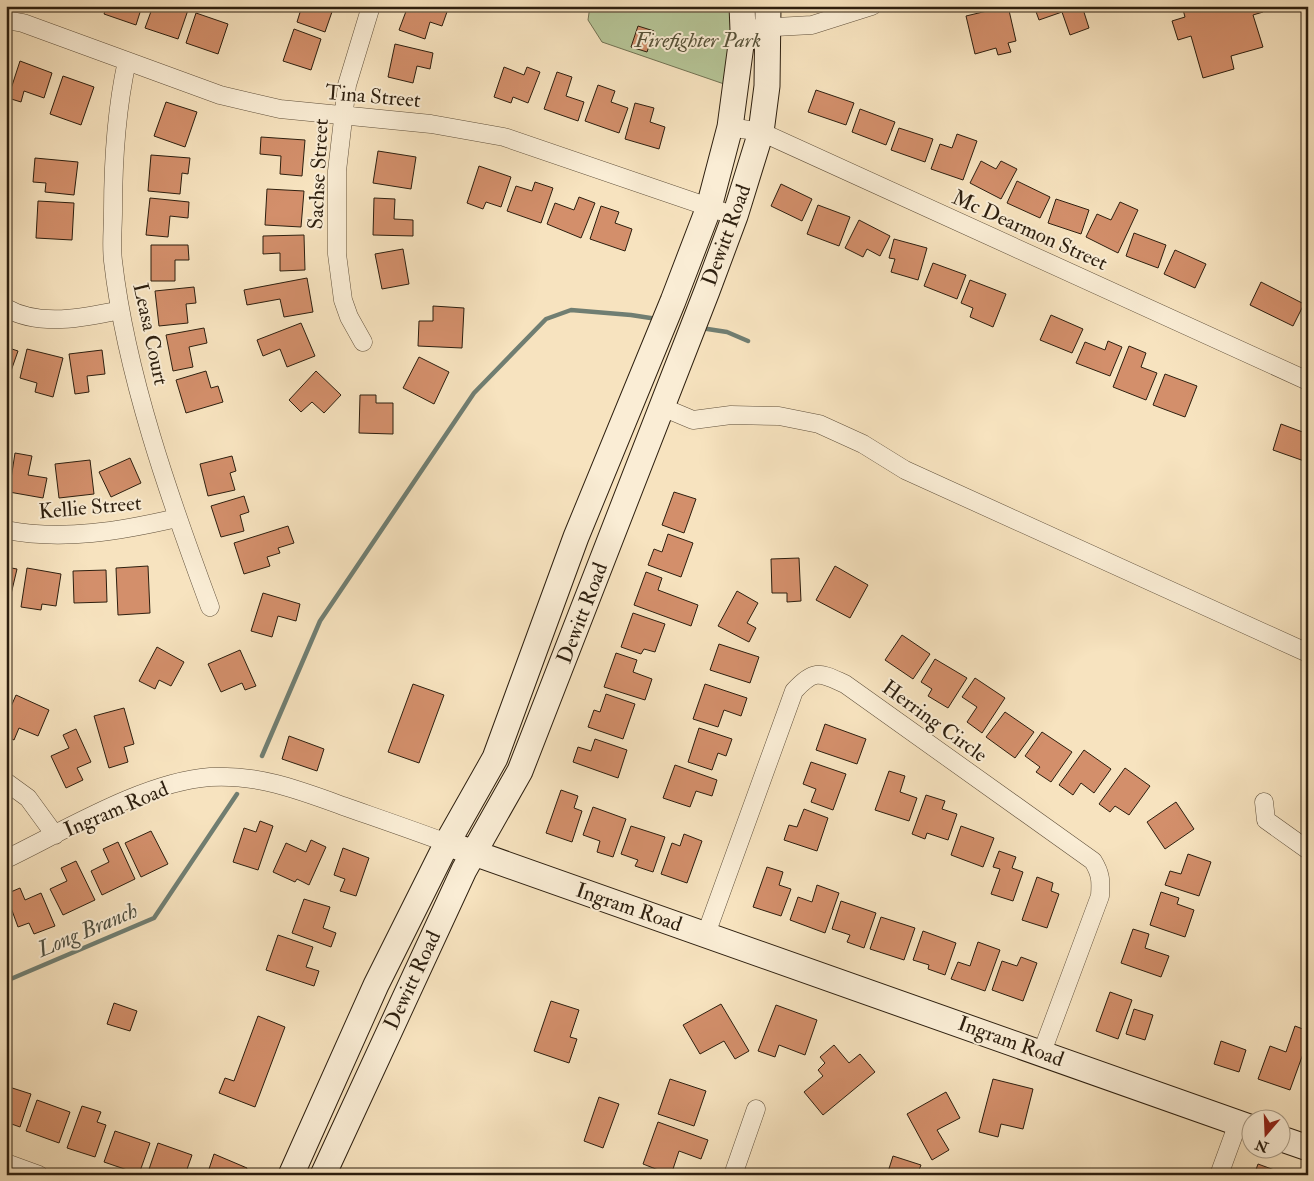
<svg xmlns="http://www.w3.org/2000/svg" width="1314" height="1181" font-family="'IM FELL Double Pica',serif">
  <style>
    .green { fill: #b6c597; stroke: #727253 }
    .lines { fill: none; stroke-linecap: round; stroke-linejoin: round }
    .stream { stroke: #707e72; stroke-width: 4.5 }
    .building { fill: #d38f6b; stroke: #2d1f0f }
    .minor-casing { stroke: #60503b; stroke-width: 19 }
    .secondary-casing { stroke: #2d1f0f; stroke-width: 27 }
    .minor { stroke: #faedd5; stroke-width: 18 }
    .secondary { stroke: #faedd5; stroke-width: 25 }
    .labels { text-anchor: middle; stroke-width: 4; stroke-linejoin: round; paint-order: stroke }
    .park-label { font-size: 21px; font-style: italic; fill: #565138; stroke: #faedd5 }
    .street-label { font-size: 21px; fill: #2d1f0f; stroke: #faedd5 }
    .water-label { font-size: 22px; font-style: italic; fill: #4f4f41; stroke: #faedd5 }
  </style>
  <rect width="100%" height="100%" fill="#f7e3bf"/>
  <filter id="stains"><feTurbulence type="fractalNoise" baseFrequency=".004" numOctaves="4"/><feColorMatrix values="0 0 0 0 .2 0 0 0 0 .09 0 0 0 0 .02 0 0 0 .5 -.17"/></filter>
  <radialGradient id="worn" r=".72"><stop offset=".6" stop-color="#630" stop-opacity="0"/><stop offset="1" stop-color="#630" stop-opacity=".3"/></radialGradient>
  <!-- green -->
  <path class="green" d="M590 6H733L727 85 602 42 588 20Z"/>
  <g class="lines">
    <!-- stream -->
    <path class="stream" d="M701 328 727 332 748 341
      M262 756 320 621 474 393 546 319 571 310 631 315 657 319
      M6 981 154 918 237 794"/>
  </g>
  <!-- building -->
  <path class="building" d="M107 6H142L136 25 104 14Z
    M153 6H179L188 10 178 39 145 28Z
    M302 6H334L325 32 297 22Z
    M408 6H439L448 9 442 26 430 22 425 39 399 30Z
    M1008 6 1016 41 1008 43 1011 52 998 55 996 48 975 54 966 16Z
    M1034 6H1082L1089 28 1070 35 1062 12 1039 20Z
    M1182 6H1261L1263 12 1253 15 1263 47 1231 56 1234 69 1203 78 1191 36 1178 40 1172 21 1185 17Z
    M196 13 228 24 218 54 186 43Z
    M638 26 654 31 647 52 631 47Z
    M294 29 321 39 311 70 283 61Z
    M395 44 433 53 430 69 417 66 413 83 388 77Z
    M20 61 52 73 44 98 24 91 21 102 8 98Z
    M504 67 524 75 527 67 540 72 528 103 513 97 511 103 494 97Z
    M557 72 572 77 566 96 584 102 578 121 544 109Z
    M63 76 94 87 81 125 50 114Z
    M598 85 615 91 611 102 628 108 619 133 585 121Z
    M816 90 854 103 846 125 808 112Z
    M166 102 197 112 185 147 154 136Z
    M635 103 654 108 650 122 665 127 659 149 625 139Z
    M860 109 895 122 886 145 852 132Z
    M899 128 933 139 925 162 891 150Z
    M957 134 977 141 963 180 931 169 940 144 952 148Z
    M261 137 305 140 302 176 280 174 281 156 260 154Z
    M378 151 416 157 411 189 373 183Z
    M151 155 190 158 188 174 182 173 180 194 148 191Z
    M35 158 78 162 74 195 45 192 46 183 33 182Z
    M981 161 996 169 1001 161 1017 169 1001 199 970 183Z
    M479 166 511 177 501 207 486 202 483 209 467 203Z
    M1017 181 1050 197 1040 218 1007 203Z
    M535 182 553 188 541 223 507 211 516 186 532 191Z
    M781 184 812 199 802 221 771 206Z
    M267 189 304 191 301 227 265 225Z
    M579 197 595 203 581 238 547 224 555 203 574 210Z
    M150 198 189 202 188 218 170 216 168 237 146 235Z
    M374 198 395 199 394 219 413 220V236L373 235Z
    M1056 199 1089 210 1081 234 1048 223Z
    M38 201 74 203 72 240 36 238Z
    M1120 202 1138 210 1118 253 1086 237 1097 214 1111 220Z
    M818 205 850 217 839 246 807 234Z
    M601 206 619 212 615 223 632 229 625 251 590 239Z
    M859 220 890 236 880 256 867 249 863 257 845 248Z
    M1134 233 1166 245 1158 268 1126 256Z
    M304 235 305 270 280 271V253L263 254V236Z
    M894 239 927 248 918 280 891 272 895 259 889 258Z
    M151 245H188L189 260H175V281H151Z
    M403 249 409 284 382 289 375 254Z
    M1175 250 1206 264 1195 288 1164 274Z
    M933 263 966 275 957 299 924 286Z
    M307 278 313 312 284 317 280 299 247 305 244 290Z
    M970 280 1006 294 993 327 970 317 973 308 961 303Z
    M1261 282 1304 304 1293 326 1250 305Z
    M194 287 196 303 186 304 188 323 159 326 155 291Z
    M433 306 464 308 462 348 418 346 419 321H433Z
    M1051 315 1083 329 1072 353 1040 340Z
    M301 323 315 356 287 367 280 349 263 356 257 340Z
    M204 328 207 343 189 347 193 367 173 371 166 335Z
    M1108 341 1122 347 1110 376 1076 363 1085 342 1105 350Z
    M1129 346 1146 353 1141 367 1157 373 1146 400 1113 387Z
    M6 347 18 351 11 371 6 369Z
    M27 349 63 358 53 397 35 392 37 383 20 378Z
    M102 350 105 374 87 376 89 392 75 394 69 354Z
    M419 357 449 372 434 404 403 388Z
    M206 371 211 388 218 386 223 402 186 413 176 380Z
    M316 371 341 395 324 413 312 402 301 412 289 400Z
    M1165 374 1197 386 1185 417 1153 405Z
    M360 395H376V403H393V434L359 433Z
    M1281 424 1308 434 1307 462 1273 450Z
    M15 453 32 456 28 475 47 478 43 498 9 492Z
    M232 456 236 471 230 473 235 490 208 496 200 464Z
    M130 458 141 483 111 497 99 472Z
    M90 460 94 494 59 498 55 464Z
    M674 492 696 499 684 533 662 525Z
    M244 496 249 512 240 515 244 531 221 537 211 506Z
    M288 526 294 543 278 548 280 553 267 557 270 566 244 574 234 543Z
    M668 534 693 543 681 577 648 565 654 549 662 552Z
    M799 558 801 601 787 602V593H772L771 559Z
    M148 566 150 613 118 615 116 568Z
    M835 566 868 585 850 618 816 600Z
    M6 567 17 569 8 607H6Z
    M27 568 61 574 56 606 42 604 41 610 21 607Z
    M106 570 107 602 74 603 73 571Z
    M646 572 662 578 658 590 698 605 691 626 634 605Z
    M737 591 758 603 747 623 756 628 749 642 718 626Z
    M263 593 300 604 296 621 278 616 272 637 251 631Z
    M633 613 665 624 655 652 644 649 641 654 621 647Z
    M902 635 930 654 913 679 885 660Z
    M719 644 759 657 750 683 710 670Z
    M157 647 184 662 171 686 159 680 155 689 139 681Z
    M240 650 256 686 245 690 242 683 221 692 208 664Z
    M616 653 637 660 633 672 652 679 645 700 604 687Z
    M935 659 967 678 948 708 928 696 932 689 921 682Z
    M975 678 1005 698 982 733 967 722 977 707 962 697Z
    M413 684 444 695 419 763 388 752Z
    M705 684 747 698 741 716 724 710 718 727 693 719Z
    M606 694 635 704 623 739 588 727 594 710 600 712Z
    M16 695 49 710 38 736 19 728 14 740 6 736V718Z
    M124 708 134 744 124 747 128 762 109 768 94 716Z
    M1005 712 1034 732 1015 758 986 737Z
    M825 724 866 739 857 764 816 750Z
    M699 728 732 739 726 756 718 753 712 770 688 762Z
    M76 729 91 762 77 768 83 780 66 788 51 756 69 748 63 735Z
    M1042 732 1072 752 1051 782 1036 772 1040 767 1025 756Z
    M289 736 324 749 317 771 282 759Z
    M595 739 627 750 618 778 573 762 578 747 591 751Z
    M1084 750 1111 769 1094 793 1081 783 1073 795 1059 785Z
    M811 762 846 774 833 810 811 802 816 789 803 784Z
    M675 765 717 780 712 796 696 791 690 807 663 798Z
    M1125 768 1150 786 1129 815 1115 806 1110 812 1099 804Z
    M889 771 905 776 900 792 917 798 909 821 875 810Z
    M561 790 578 796 574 808 582 811 572 842 546 833Z
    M926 795 945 801 942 809 957 814 948 840 927 833 925 839 912 834Z
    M1176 802 1194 829 1165 849 1147 822Z
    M593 807 626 819 613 857 597 852 600 841 583 835Z
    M804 809 828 818 817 851 784 840 789 825 797 827Z
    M260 821 273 826 258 870 233 862 244 828 256 832Z
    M631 826 665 837 653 872 635 866 638 860 621 854Z
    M961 826 994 838 983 867 951 855Z
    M151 831 168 864 141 877 125 843Z
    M684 834 702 841 687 883 661 874 672 843 680 846Z
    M311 840 326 847 309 885 297 879 295 882 273 872 286 843 306 852Z
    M118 842 135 879 102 895 91 871 109 862 103 849Z
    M343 848 369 858 356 896 340 891 345 879 334 875Z
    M999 851 1016 857 1012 868 1023 872 1013 901 991 894 1000 869 993 867Z
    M1188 854 1211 862 1199 896 1165 885 1170 871 1181 874Z
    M76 861 95 900 63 915 50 889 67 881 61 868Z
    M767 867 783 872 779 885 791 889 781 916 753 907Z
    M1037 877 1053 883 1051 891 1059 894 1047 928 1022 920Z
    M817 885 839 893 825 933 790 920 798 897 812 902Z
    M20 888 25 900 41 893 55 926 34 934 29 923 18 927 6 894Z
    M1161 892 1179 898 1177 904 1194 910 1185 937 1150 925Z
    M304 899 330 907 323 928 336 933 331 947 292 933Z
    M841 901 876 913 864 948 847 942 850 935 832 929Z
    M881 917 915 928 904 960 870 949Z
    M1133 929 1149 934 1145 948 1169 956 1161 977 1121 963Z
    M923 931 956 943 945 975 928 969 929 965 913 960Z
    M278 935 313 947 306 967 319 971 314 986 266 970Z
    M978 942 1000 950 985 991 951 979 958 962 970 966Z
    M1021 957 1037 963 1023 1001 992 990 1002 961 1017 966Z
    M1110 992 1132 1000 1118 1039 1096 1031Z
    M551 1001 579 1010 570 1037 577 1039 569 1063 534 1051Z
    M114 1003 137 1011 130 1031 107 1024Z
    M721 1004 749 1051 735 1059 724 1041 700 1054 683 1025Z
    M776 1005 817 1020 805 1055 779 1045 775 1057 758 1051Z
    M1134 1009 1153 1015 1145 1040 1126 1034Z
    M258 1016 285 1027 255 1107 219 1093 225 1078 234 1081Z
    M1295 1026 1308 1031V1040L1290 1090 1258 1079 1270 1046 1286 1052Z
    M1221 1041 1246 1050 1239 1072 1214 1064Z
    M834 1045 849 1063 860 1054 875 1072 823 1115 804 1092 823 1076 818 1070 825 1063 820 1057Z
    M670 1079 706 1091 694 1126 658 1114Z
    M993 1079 1033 1089 1023 1129 1001 1124 998 1137 979 1132Z
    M6 1086 31 1094 20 1127 6 1122Z
    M946 1092 960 1118 937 1130 949 1150 932 1160 907 1114Z
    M599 1097 619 1104 603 1148 584 1141Z
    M37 1100 70 1112 59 1143 26 1131Z
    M82 1106 101 1112 97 1122 106 1125 95 1157 67 1148Z
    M658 1122 708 1140 701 1159 679 1151 671 1175 643 1164Z
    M115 1131 150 1143 139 1174 104 1162Z
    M158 1143 192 1155 185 1175H147Z
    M214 1154 247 1168 245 1175H207Z
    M893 1156 921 1165 917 1175H887Z
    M1258 1164 1288 1175H1254Z"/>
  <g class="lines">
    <defs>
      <path id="minor" d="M6 20 23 23 220 95 280 109 431 124 504 137 735 216
        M758 28 812 25 872 6
        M127 61C116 111 113 161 113 212 113 228 111 245 113 261 126 375 170 499 210 607
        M730 127 761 132 1308 381
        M6 308C39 327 84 318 120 310
        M363 342 349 317 343 300 337 254V171L347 85 371 6
        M662 407 693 420 731 415 779 416 819 424 863 444 905 470 1308 653
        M6 530C63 541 121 531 177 518
        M6 782 28 798 55 835
        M1264 802 1266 820 1308 850
        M6 859C66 830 144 782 210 777 257 774 299 790 343 806 377 818 412 830 447 843
        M706 934 794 691C815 668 820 673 845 684L1093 861C1101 874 1101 881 1100 896L1042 1052
        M6 1163 39 1175
        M733 1175 756 1109
        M1219 1175 1238 1123"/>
      <path id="secondary" d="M460 848 1252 1128
        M1282 1139 1308 1148
        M291 1175 376 985 447 843 495 758 576 537 673 301 709 207 730 127 743 30 742 6
        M323 1175 464 870 520 771 707 291 735 216 761 132 767 86 768 6"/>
    </defs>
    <!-- minor casing -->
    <use href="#minor" class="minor-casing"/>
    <!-- secondary casing -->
    <use href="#secondary" class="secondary-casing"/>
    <!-- minor -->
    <use href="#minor" class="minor"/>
    <!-- secondary -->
    <use href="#secondary" class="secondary"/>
  </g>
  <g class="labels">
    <!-- park labels -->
    <g class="park-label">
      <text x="698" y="47">Firefighter Park</text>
    </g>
    <!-- street labels -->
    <g class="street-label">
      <text transform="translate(373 96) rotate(5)" y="7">Tina Street</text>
      <text transform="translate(318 174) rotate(-87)" y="7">Sachse Street</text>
      <text transform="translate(1030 230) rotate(24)" y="7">Mc Dearmon Street</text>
      <text transform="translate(726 235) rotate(-70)" y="7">Dewitt Road</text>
      <text transform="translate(151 334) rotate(78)" y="7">Leasa Court</text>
      <text transform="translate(90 507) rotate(-5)" y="7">Kellie Street</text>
      <text transform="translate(582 613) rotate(-69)" y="7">Dewitt Road</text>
      <text transform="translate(935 721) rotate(36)" y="7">Herring Circle</text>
      <text transform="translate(116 809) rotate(-23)" y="7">Ingram Road</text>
      <text transform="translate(629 907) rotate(19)" y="7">Ingram Road</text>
      <text transform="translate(412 980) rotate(-65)" y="7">Dewitt Road</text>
      <text transform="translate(1011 1041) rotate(20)" y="7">Ingram Road</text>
    </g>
    <!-- water labels -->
    <g class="water-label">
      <text transform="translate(87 929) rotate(-23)" y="8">Long Branch</text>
    </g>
  </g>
  <!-- margin -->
  <rect width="1314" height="1181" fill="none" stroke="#f7e3bf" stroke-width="25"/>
  <rect x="8" y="8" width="1299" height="1166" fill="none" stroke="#2d1f0f" stroke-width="2.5"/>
  <rect x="12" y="12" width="1289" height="1156" fill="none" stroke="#2d1f0f"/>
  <!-- north arrow -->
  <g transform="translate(1266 1134) rotate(199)"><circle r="24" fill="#faedd5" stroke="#a89b86"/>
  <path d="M0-4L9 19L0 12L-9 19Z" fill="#8f2418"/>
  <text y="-8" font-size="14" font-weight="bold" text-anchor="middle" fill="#2d1f0f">N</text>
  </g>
  <rect width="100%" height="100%" filter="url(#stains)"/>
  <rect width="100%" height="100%" fill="url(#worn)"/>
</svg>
